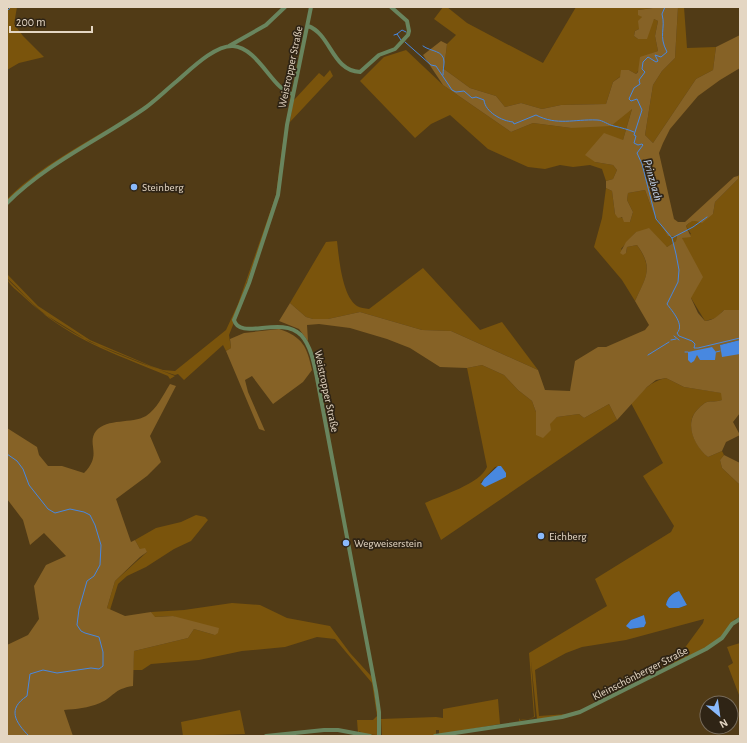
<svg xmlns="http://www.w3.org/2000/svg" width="747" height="743" font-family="'Alegreya Sans',sans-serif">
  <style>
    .green { fill: #7a540c; fill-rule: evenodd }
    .forest { fill: #866226 }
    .water { fill: #4888e0 }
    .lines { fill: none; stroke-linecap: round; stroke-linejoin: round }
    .stream { stroke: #4888e0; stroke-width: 1 }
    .minor { stroke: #69855e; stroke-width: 4 }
    .poi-dot { fill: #8abafc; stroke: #2f2415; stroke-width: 1.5 }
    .labels { text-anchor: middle; stroke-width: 3.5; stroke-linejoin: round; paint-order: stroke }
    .street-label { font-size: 11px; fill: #e4d6c3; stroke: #2f2415 }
    .poi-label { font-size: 11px; fill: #e4d6c3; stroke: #2f2415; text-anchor: start }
    .water-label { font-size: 12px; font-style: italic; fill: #c7d7ee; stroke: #2f2415 }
  </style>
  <rect width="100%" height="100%" fill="#513b16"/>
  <!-- green -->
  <path class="green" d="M7 7H17L14 24 23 36 44 57 19 63 7 70Z
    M443 7H447L467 23 543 63 576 7H660L638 10 642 17 639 29 635 31 634 36 638 39 654 19 658 21 655 36 658 51 650 54 636 74 629 70 613 82 606 104 561 105 542 109 521 103 505 107 496 96 470 88 444 69 447 44 456 35 434 19Z
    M678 7H684L687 48 716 47 713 70 696 79 653 143 645 135 653 85 662 71 675 58Z
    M406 50 443 85 511 132 533 123 571 128 632 109 623 140 595 162 613 165 617 170 613 179 606 181 602 169 590 165 573 167 560 165 545 169 528 167 488 149 450 115 431 124 415 138 360 81 384 57Z
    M192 66 151 102 56 162 25 184 7 202V199C47 160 97 138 143 107 160 95 176 79 192 66Z
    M330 70 333 76 290 122 293 101 319 73 324 77Z
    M291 97 279 190 239 305 233 318V325L229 335 231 348 226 351 223 345 184 380 178 374 175 375C131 360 79 341 42 312 30 302 19 289 7 278V274L38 306 90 340 151 366 163 370 175 371 226 330 238 304 276 195 282 148Z
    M740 174V310H724L716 318 705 321 691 298 682 238 691 234 686 226 690 222 713 214 715 202 738 179V176Z
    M606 188 612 191 615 214 630 222 633 212 627 200 628 193 645 190 653 212 677 236 676 241 667 247 636 232 621 249 626 253 627 247 637 245C654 269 646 277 635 301L622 280 594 247 602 218Z
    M337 241C339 258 342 296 357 306 360 308 365 308 369 309L423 268 480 330 502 322 538 370 451 331 422 330 360 312 328 319H313L306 317 290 303 326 242Z
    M7 279 41 312 90 342 175 376 170 379 168 376C113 353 68 339 24 297 18 291 10 286 7 279Z
    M482 365 504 375 518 390 532 401 536 412V435L557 417 579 414 584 418 609 404 617 420 441 540 425 503C442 495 480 484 487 467L467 368ZM501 466 503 470 500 480 480 483 495 467Z
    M666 378 684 387 722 393V400C717 402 712 401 707 402 704 403 701 406 699 408 683 422 694 445 708 457L722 451 724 455 720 460 722 468 740 485V617L735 619 721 637 710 646 587 709 562 716 537 719 531 661 535 717 519 721V718L520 720 533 718 534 716 529 653 607 606 595 579 671 532 674 526 643 476 663 463 631 403C642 392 650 381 666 378ZM678 591 687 605 679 608H669L666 605C667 598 672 593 678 591ZM644 615 646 623 644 627 630 629 627 626 631 620ZM704 619 703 623 673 664 586 708 568 714 539 716 535 670 566 653 582 647 626 640Z
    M196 515 205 517 208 520 191 541 174 549 146 567 127 576 118 584 110 610 107 608 115 581 147 552 140 549 135 540 156 528 181 522Z
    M232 603 260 605 287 618 330 626 350 653 372 677 377 708V735L361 734 360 731 358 733 357 720H373L377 716 372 683 335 639 317 637 285 647 242 651 199 660 151 664 142 670H133L134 651 188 638 194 629 215 635 173 616 154 617 151 612 184 610Z
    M740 643V695H739L728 666 733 663 727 647Z
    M498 699 500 724 442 734H439V730H436V735L430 736H382L381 719 436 717 443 718V709Z
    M240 710 245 734 183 736 181 722Z"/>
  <!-- forest -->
  <path class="forest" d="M660 7H678L675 58 662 71 653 85 645 135 653 143 696 79 713 70 716 47 740 35V68L720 80 698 96 670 129 663 143 659 153 674 219 678 222H685L734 177 738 176V179L715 202 713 214 702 223C695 220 691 220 686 226L691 237 682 238 703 277 691 298 698 313 705 321C714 320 718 316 724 310H740V340L720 345 737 354H740V413L733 422 740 435 726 442 722 451 708 457C694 446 683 422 699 408 701 406 704 403 707 402 711 401 717 402 722 400L721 393 684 387 666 378 656 380 647 387 617 420 609 404 584 418 579 414 557 417 550 424 551 430 543 438 536 435V412L532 401 518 390 504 375 482 365 467 368 440 367 410 348 387 339 350 328 319 324 307 325 308 341 299 329 279 321 290 303 306 317 313 319H328L360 312 422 330 451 331 538 370 545 390 570 391 575 361 598 347H606L645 330 649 325 635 301C646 277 654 268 637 245L627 247 626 253 623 255 620 253 626 242 636 232 649 228 667 247 676 241 677 236H668L653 212 645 190 628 193 627 200 633 212 630 222H624L622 217 618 218 615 214 612 191 606 188V181L613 179 617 170 613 165 595 162 585 155 604 133 623 140 632 109 611 126 571 128 533 123 511 132 443 85 423 55 441 41 447 44 444 69 470 88 496 96 505 107 521 103 542 109 561 105 606 104 613 82 620 77 621 70H629L636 74 638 72 640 57 658 51 655 36 658 21 654 19 647 39H638L634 36 635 31 639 29 638 21 642 17 638 15V10Z
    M279 329C303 337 307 347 312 370L303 382 273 404 252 376 245 380 248 392 265 431 259 429 226 351 231 348 230 339 244 333Z
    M170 384 176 386 150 436 161 462 147 476 116 499 131 542 135 540 140 549 145 548 147 552 140 557 115 581 107 608 125 616 151 612 155 617 173 616 219 628 218 633 215 635 194 629 188 638 134 651 133 686C113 689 114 697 100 703 88 708 76 709 64 710L73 736H7V645L28 635 39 619 34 586 46 565 66 556 44 533 30 545 23 520 7 499V428L37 447 39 455 48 466H62L84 473C103 454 86 444 96 431 107 418 132 424 146 416 157 409 163 395 170 384Z
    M724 455 740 463V485L722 468 720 460Z"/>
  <!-- water -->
  <path class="water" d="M740 340V354L722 357 720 345Z
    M712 347 716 352 715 360H700L697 355 694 361 691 363 688 360V352Z
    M498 466H501L506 473V477L485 487 481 484 484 479Z
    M679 591 687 605 679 608H669L666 605C667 598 672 593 679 591Z
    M644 615 646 623 644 627 630 629 626 626 631 620Z"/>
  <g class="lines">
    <!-- stream -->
    <path class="stream" d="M665 7 662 14C666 29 658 35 667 52L661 57 655 55 658 61 656 62 648 57 643 62 642 69 645 72 639 80 640 84 634 88 629 99 631 101 637 99 642 110 634 135 636 136 634 143 638 145 642 144 643 145 637 153 642 164 656 219 672 238 676 254 679 270 678 282 667 304C672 311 685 325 677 333L679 336 692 341 695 344 694 348H698L740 338
      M7 11 11 7
      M397 34 402 30 406 32
      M394 35 397 34 401 40
      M405 42 431 65 436 66 452 90 456 92 464 91 472 98 476 97 484 100C485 112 502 121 513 122L514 124 536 115C557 126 574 119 597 120 603 120 608 125 614 126 622 128 627 129 634 132
      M423 46C431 52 444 50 444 62 444 66 443 70 443 75
      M672 238 693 227 707 217
      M674 336 679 340
      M671 340 676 339
      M685 352H688
      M716 352 720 351
      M648 355 669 342
      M7 454 17 461 23 469 29 485 48 509 55 513 70 509 84 512 90 515 95 525 101 545 100 565 94 576 87 581 79 609 77 625 81 631 85 633 99 637 103 652V666L99 669 91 668 57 673 43 670 30 674 27 696C7 709 15 722 29 736"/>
    <!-- minor -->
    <path class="minor" d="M311 7 287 125 278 195 249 283 234 320C240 341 281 315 301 335 311 346 314 363 317 378L376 691 379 712V736
      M308 26C331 34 332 71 360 72L379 55 395 49 408 35 409 31 407 21 391 7
      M229 46 266 25 285 7
      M7 203C47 163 99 140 145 108 156 100 166 90 177 81 191 69 215 45 233 46 259 48 273 91 293 94
      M266 736 324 730H338L370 736
      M435 736 562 717 580 712 706 649 722 638 732 624 740 619"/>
  </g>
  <!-- markers -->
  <g class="poi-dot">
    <circle cx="134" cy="187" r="4"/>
    <circle cx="541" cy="536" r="4"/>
    <circle cx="346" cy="543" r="4"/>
  </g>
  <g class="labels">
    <!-- street labels -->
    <g class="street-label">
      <text transform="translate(290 67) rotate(-78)" y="4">Weistropper Straße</text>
      <text transform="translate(327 391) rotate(78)" y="4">Weistropper Straße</text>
      <text transform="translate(640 673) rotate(-27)" y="4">Kleinschönberger Straße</text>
    </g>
    <!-- poi labels -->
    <g class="poi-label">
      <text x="142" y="191">Steinberg</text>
      <text x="549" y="540">Eichberg</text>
      <text x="354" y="547">Wegweiserstein</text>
    </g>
    <!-- water labels -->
    <g class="water-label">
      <text transform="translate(653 180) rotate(74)" y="4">Prinzbach</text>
    </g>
  </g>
  <!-- border -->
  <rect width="747" height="743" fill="none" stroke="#e4d6c3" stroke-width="16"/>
  <!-- north arrow -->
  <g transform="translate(719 715) rotate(151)"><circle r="19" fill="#2f2415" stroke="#776b5b"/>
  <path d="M0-3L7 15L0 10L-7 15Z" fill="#8abafc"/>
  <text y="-6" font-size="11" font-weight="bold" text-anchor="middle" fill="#e4d6c3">N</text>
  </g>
  <!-- scale -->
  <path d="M10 26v6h82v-6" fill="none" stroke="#e4d6c3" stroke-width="2"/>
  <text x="16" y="26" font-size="12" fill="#e4d6c3" stroke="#2f2415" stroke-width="3" paint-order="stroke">200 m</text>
</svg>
